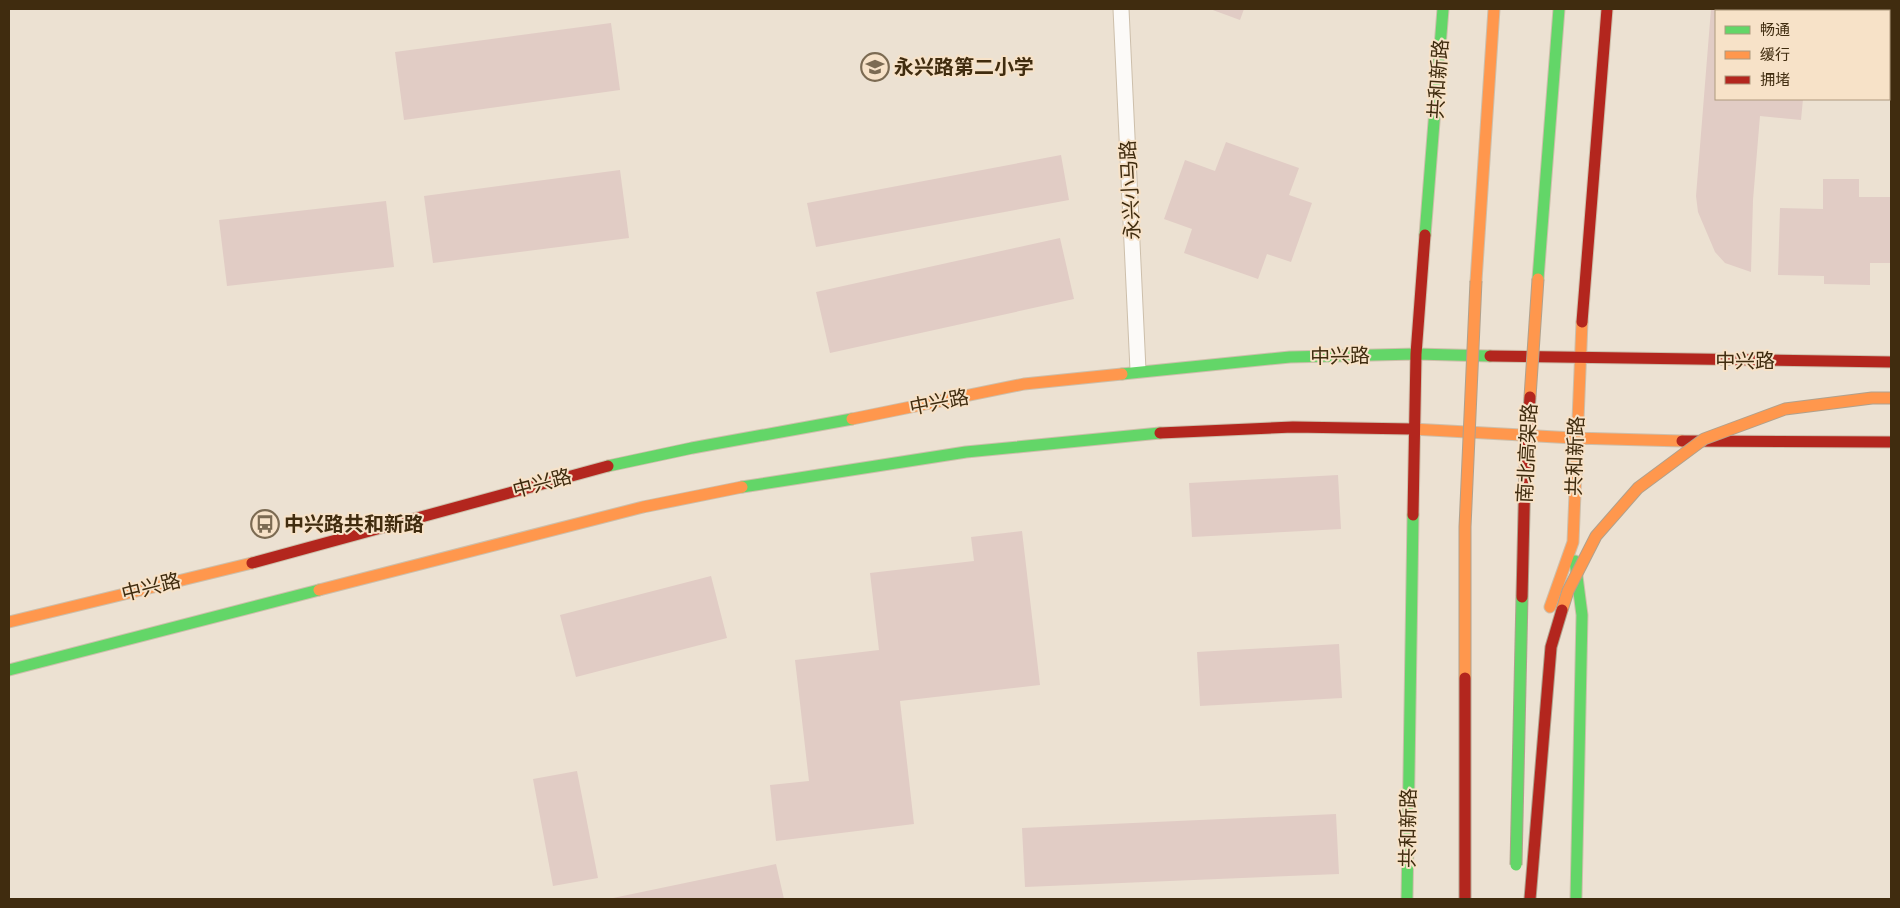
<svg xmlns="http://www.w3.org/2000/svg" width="1900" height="908" font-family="Jost,'Noto Sans SC',sans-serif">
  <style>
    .building { fill: #e1ccc5 }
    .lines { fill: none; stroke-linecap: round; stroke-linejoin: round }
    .lane-casing { stroke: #cdbfab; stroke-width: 17 }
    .fast-casing { stroke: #cdbfab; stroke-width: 13 }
    .slow-casing { stroke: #cdbfab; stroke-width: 13 }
    .jam-casing { stroke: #cdbfab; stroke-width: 13 }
    .lane { stroke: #fcfaf8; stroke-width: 15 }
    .fast { stroke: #63d668; stroke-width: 11 }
    .slow { stroke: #ff974d; stroke-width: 11 }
    .jam { stroke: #b3261e; stroke-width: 11 }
    .fast-bridge-casing { stroke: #b0a18d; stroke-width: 13; stroke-linecap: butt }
    .slow-bridge-casing { stroke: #b0a18d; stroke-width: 13; stroke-linecap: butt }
    .jam-bridge-casing { stroke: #b0a18d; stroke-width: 13; stroke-linecap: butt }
    .fast-bridge { stroke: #63d668; stroke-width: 11 }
    .slow-bridge { stroke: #ff974d; stroke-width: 11 }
    .jam-bridge { stroke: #b3261e; stroke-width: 11 }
    .labels { text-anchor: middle; stroke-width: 4; stroke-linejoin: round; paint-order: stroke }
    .poi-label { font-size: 20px; font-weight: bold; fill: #402c0f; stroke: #f7e2c8; text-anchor: start }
    .street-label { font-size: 20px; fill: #402c0f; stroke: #f7e2c8 }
  </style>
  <rect width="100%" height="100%" fill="#ece1d2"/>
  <!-- building -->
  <path class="building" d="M1210 9H1244L1240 20Z
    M1711 9H1810V11H1716V99H1803L1801 120 1760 116 1753 200 1751 272 1725 263 1715 252 1698 212 1696 196Z
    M611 23 620 90 404 120 395 52Z
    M1226 142 1299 168 1289 195 1312 203 1291 262 1267 254 1258 279 1184 253 1192 229 1164 219 1185 160 1215 171Z
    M1061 155 1069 200 816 247 807 203Z
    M620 170 629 238 433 263 424 196Z
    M1823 179H1859V197H1891V263H1870V285L1824 284V276L1778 275 1780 208 1823 209Z
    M386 201 394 267 227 286 219 220Z
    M1060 238 1074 299 830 353 816 292Z
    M1338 475 1341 529 1192 537 1189 483Z
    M1022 531 1040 685 900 701 914 824 776 841 770 785 809 781 795 660 879 650 870 573 974 561 971 537Z
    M711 576 727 638 576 677 560 615Z
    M1339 644 1342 698 1200 706 1197 652Z
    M577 771 598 878 553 886 533 779Z
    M1336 814 1339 874 1025 887 1022 828Z
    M776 864 784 899H613V898Z"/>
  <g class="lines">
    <defs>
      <path id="lane" d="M1121 9 1138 370"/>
      <path id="fast" d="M1425 235 1443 9
        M1538 279 1559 9
        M1122 374 1290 357 1416 354 1490 356
        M608 466 692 448 852 419
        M742 487 966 452 1160 433
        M1575 561 1582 615 1576 899
        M9 670 319 590
        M1407 899 1413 515"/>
      <path id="slow" d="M1476 281 1494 9
        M852 419 1024 384 1122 374
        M1412 429 1574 438 1682 441
        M319 590 643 507 742 487
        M1550 607 1573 542 1582 322
        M9 622 252 563"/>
      <path id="jam" d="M1582 322 1607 9
        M1490 356 1891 362
        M1160 433 1293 427 1412 429
        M1682 441 1891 442
        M1413 515 1416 354 1425 235
        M252 563 608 466"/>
    </defs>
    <!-- lane casing -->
    <use href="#lane" class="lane-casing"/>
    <!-- fast casing -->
    <use href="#fast" class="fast-casing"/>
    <!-- slow casing -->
    <use href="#slow" class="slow-casing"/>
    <!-- jam casing -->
    <use href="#jam" class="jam-casing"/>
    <!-- lane -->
    <use href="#lane" class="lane"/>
    <!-- fast -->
    <use href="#fast" class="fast"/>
    <!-- slow -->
    <use href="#slow" class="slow"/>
    <!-- jam -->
    <use href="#jam" class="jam"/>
    <defs>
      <path id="fast-bridge" d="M1516 865 1522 597"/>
      <path id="slow-bridge" d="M1530 397 1538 279
        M1562 610 1568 591 1596 536 1638 488 1704 439 1785 409 1872 398H1891
        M1465 678V527L1476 281"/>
      <path id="jam-bridge" d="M1522 597 1525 469 1530 397
        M1465 678V899
        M1530 899 1551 647 1562 610"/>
    </defs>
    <!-- fast-bridge casing -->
    <use href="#fast-bridge" class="fast-bridge-casing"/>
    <!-- slow-bridge casing -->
    <use href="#slow-bridge" class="slow-bridge-casing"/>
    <!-- jam-bridge casing -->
    <use href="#jam-bridge" class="jam-bridge-casing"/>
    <!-- fast-bridge -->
    <use href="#fast-bridge" class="fast-bridge"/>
    <!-- slow-bridge -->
    <use href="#slow-bridge" class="slow-bridge"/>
    <!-- jam-bridge -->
    <use href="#jam-bridge" class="jam-bridge"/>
  </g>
  <!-- icons -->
  <defs>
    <symbol id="school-ring" viewBox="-11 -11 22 22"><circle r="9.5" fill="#f7e2c8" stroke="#7c6b53" stroke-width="1.5"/><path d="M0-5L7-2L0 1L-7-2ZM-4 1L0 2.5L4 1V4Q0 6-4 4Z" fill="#7c6b53"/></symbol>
    <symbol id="bus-ring" viewBox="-11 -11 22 22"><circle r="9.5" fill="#f7e2c8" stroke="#7c6b53" stroke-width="1.5"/><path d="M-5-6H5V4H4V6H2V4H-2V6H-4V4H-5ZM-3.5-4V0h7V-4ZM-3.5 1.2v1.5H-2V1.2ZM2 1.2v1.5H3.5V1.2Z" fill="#7c6b53"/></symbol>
  </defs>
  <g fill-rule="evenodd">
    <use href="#school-ring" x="859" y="51" width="32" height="32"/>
    <use href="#bus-ring" x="249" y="508" width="32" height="32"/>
  </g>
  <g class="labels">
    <!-- poi labels -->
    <g class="poi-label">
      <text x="894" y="74">永兴路第二小学</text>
      <text x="284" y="531">中兴路共和新路</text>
    </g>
    <!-- street labels -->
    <g class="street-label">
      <text transform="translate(1438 79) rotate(-86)" y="7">共和新路</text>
      <text transform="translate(1130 190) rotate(-93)" y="7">永兴小马路</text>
      <text transform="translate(1340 356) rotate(-1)" y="7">中兴路</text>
      <text x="1745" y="368">中兴路</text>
      <text transform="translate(939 402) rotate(-11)" y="7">中兴路</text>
      <text transform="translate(1527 453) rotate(-87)" y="7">南北高架路</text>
      <text transform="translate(1575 456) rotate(-88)" y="7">共和新路</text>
      <text transform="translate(542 483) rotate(-15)" y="7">中兴路</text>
      <text transform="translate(151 587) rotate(-14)" y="7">中兴路</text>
      <text transform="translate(1408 828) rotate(-89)" y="7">共和新路</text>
    </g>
  </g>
  <!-- border -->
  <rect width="1900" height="908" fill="none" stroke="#402c0f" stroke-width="20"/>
  <!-- legend -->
  <rect x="1715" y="10" width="175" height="90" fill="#f7e2c8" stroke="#ae997e"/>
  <rect x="1725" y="26" width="25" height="8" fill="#63d668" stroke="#ae997e"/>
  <text x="1760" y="35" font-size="15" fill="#402c0f">畅通</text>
  <rect x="1725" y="51" width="25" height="8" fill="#ff974d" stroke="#ae997e"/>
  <text x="1760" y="60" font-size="15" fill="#402c0f">缓行</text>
  <rect x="1725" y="76" width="25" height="8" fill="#b3261e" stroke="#ae997e"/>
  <text x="1760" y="85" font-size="15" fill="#402c0f">拥堵</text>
</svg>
